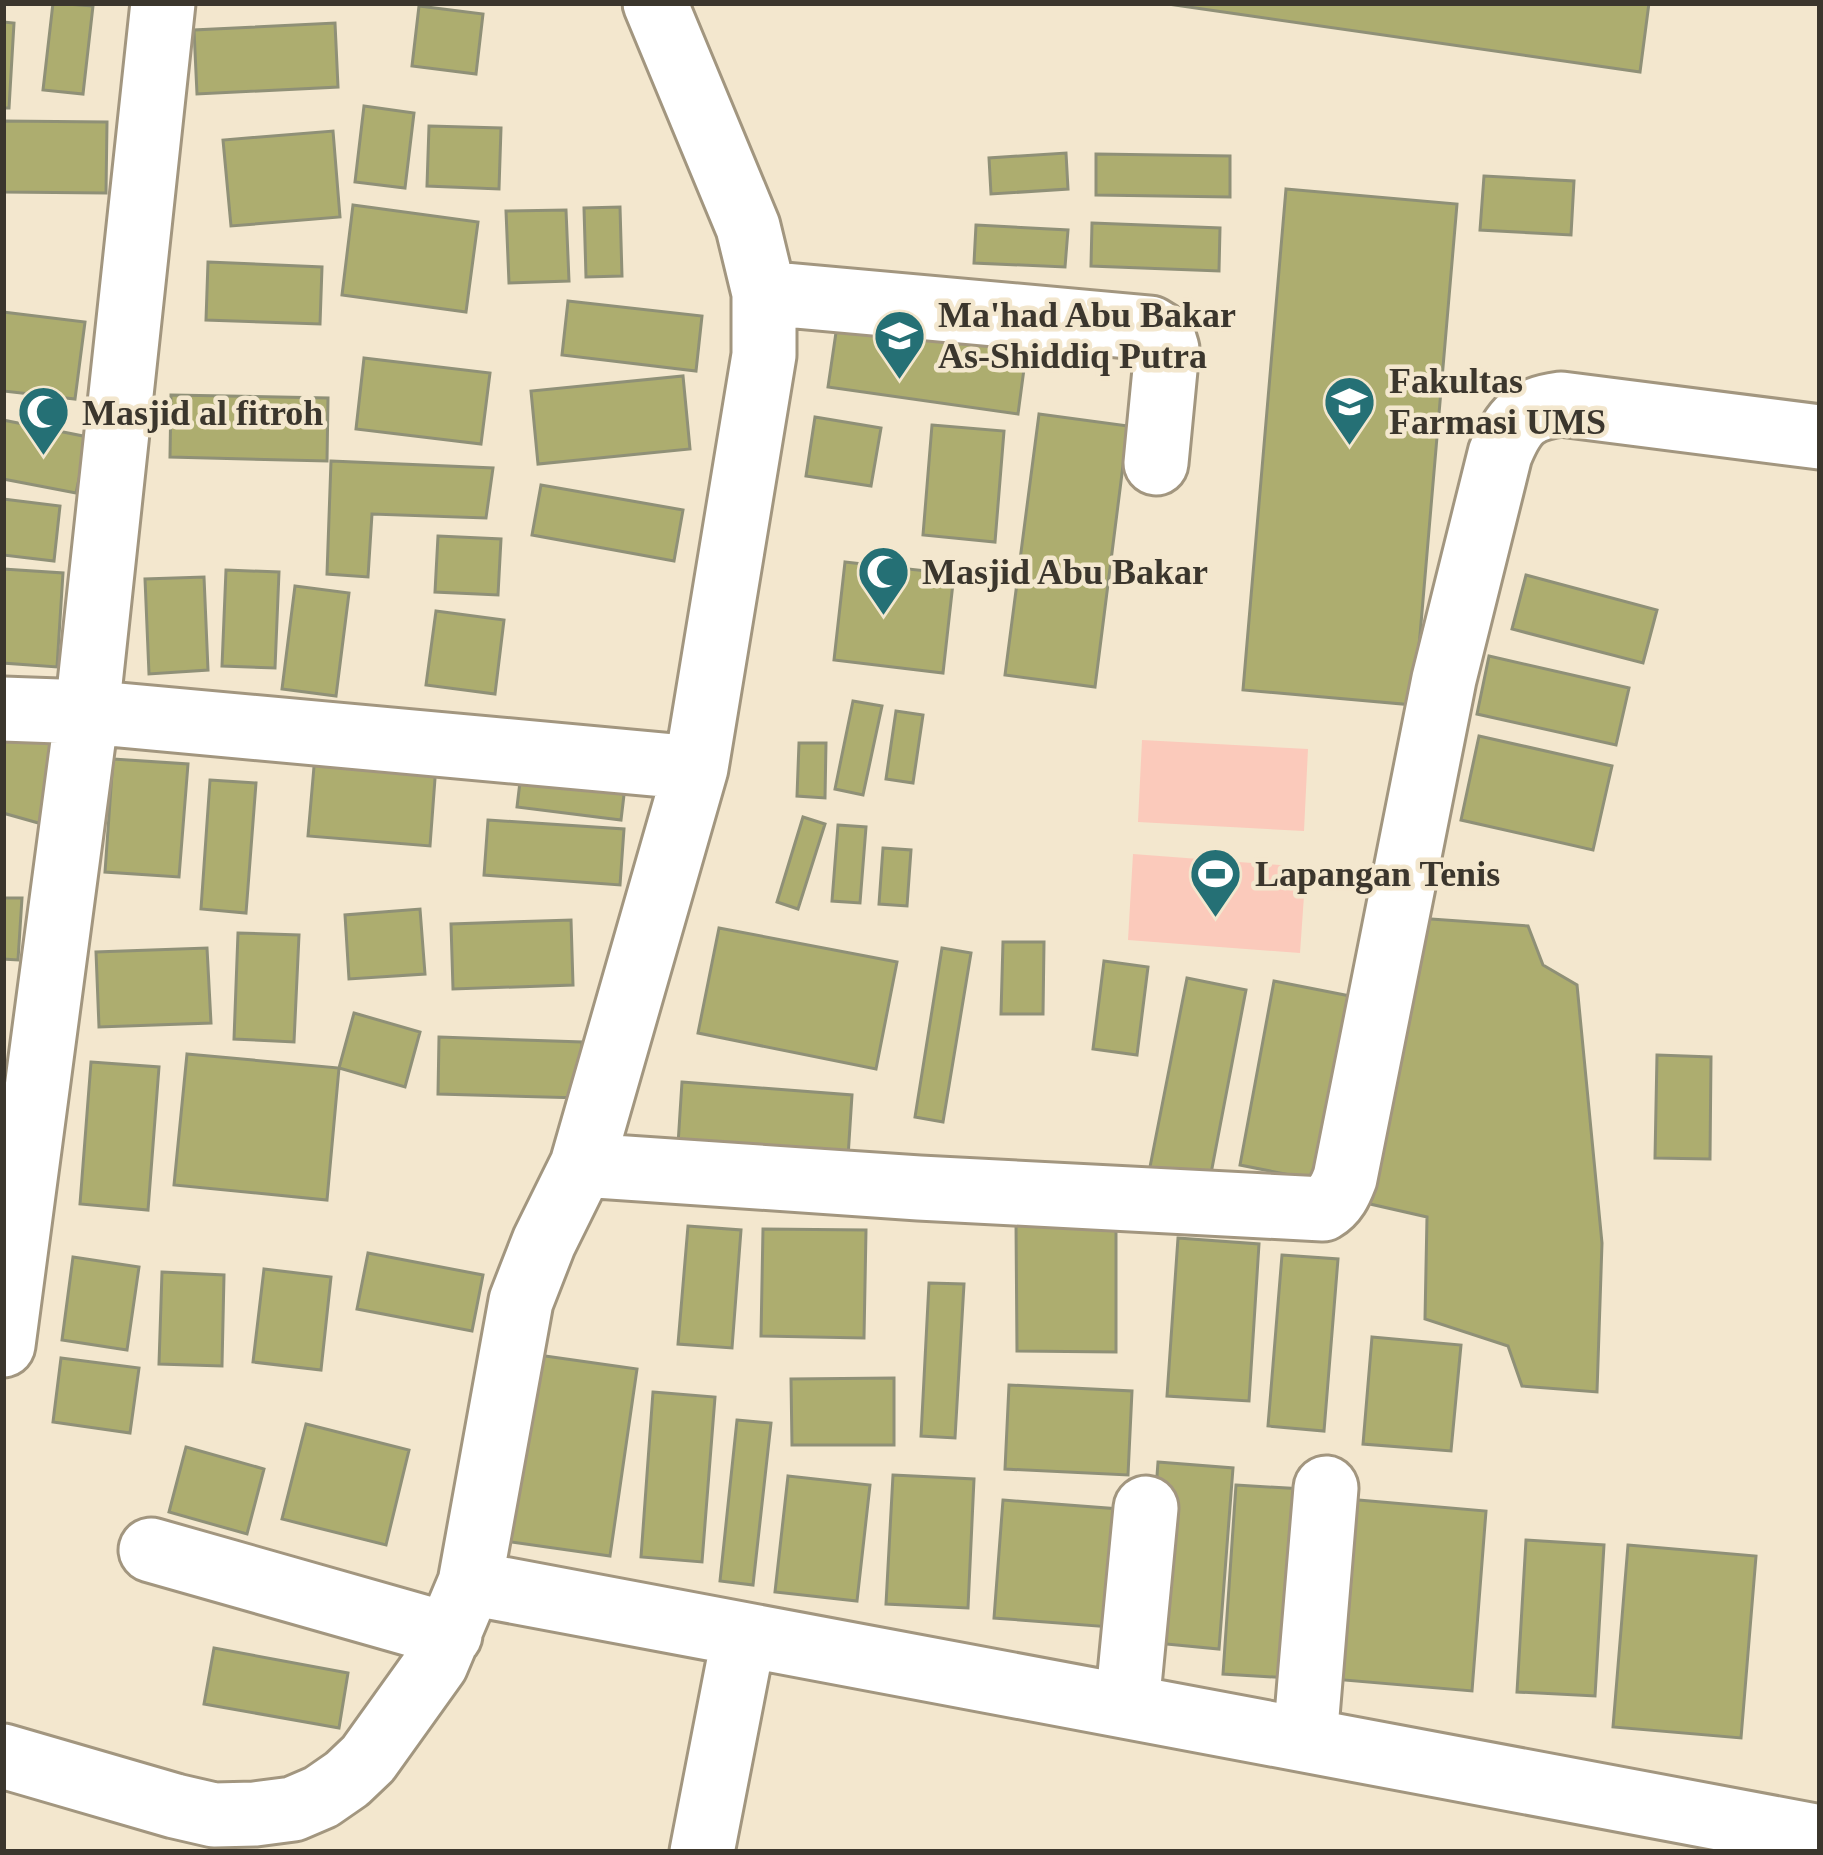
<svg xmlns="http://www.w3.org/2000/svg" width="1823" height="1855" font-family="'Times New Roman',serif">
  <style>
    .green { fill: #fbcabb }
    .building { fill: #adad6f; stroke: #8f9077; stroke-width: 3 }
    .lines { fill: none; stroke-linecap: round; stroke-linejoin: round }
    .minor-casing { stroke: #a2967f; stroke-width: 69 }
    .minor { stroke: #fff; stroke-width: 63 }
    .labels { text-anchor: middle; stroke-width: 9; stroke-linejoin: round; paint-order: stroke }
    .poi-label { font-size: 36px; font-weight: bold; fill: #3b362d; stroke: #f3e7ce; text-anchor: start }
  </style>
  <rect width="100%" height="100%" fill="#f3e7ce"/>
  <!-- green -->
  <path class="green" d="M1142 740 1308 749 1304 831 1138 822Z
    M1133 854 1306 867 1300 953 1128 940Z"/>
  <!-- building -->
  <path class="building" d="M53 3 93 6 83 94 43 90Z
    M1161 3H1649L1640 72Z
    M419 6 483 14 476 74 412 66Z
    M3 22 14 23 9 108H3Z
    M335 23 338 87 197 94 194 30Z
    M364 106 414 113 405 188 355 182Z
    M3 121 107 122 106 193 3 192Z
    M429 126 501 128 499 189 427 186Z
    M333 131 340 217 231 226 223 140Z
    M1066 153 1068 189 991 194 989 158Z
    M1096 154 1230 156V197L1096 195Z
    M1484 176 1574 181 1571 235 1480 230Z
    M1286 189 1457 204 1414 705 1243 690Z
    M353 205 478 222 466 312 342 295Z
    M620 207 622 276 586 277 584 208Z
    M566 210 569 281 509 283 506 211Z
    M1092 223 1220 228 1219 271 1091 266Z
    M976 225 1068 230 1065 267 974 263Z
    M208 262 322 267 320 324 206 320Z
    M568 301 702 316 696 371 562 355Z
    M3 312 85 322 75 399 3 391Z
    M839 312 1028 339 1018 414 828 387Z
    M364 358 490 373 481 444 356 429Z
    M683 376 690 449 538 464 531 391Z
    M171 395 328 398 327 461 170 457Z
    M1039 414 1128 426 1095 687 1005 675Z
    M815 417 881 428 871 486 806 476Z
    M3 420 88 437 76 493 3 479Z
    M932 425 1004 431 995 542 923 535Z
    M331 461 493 468 486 518 372 514 368 577 327 574Z
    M541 485 683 510 674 561 532 535Z
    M3 499 60 506 54 561 3 555Z
    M438 536 501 539 498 595 435 592Z
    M845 562 954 574 943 673 834 660Z
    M3 569 63 573 57 667 3 663Z
    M226 570 279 572 275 668 222 666Z
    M1526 575 1657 610 1643 663 1512 629Z
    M204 577 208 670 149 674 145 579Z
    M295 586 349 593 336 696 282 689Z
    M436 611 504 620 495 694 426 685Z
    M1489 656 1629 688 1616 745 1477 714Z
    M853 701 882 706 863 795 835 789Z
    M896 711 923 715 913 783 886 779Z
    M3 729 55 737 42 824 3 813Z
    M1479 736 1612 766 1593 850 1461 820Z
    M799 743H826L825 798 797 796Z
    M315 755 436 765 430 846 308 836Z
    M113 759 188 764 179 877 105 872Z
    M522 765 626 778 621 820 517 807Z
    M210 780 256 783 246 913 201 909Z
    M803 817 825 824 798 909 777 902Z
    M488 820 624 829 620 885 484 875Z
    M838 825 866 827 860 903 832 901Z
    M883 848 911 850 907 906 879 904Z
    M3 898H22L18 960 3 959Z
    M420 909 425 974 349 979 345 915Z
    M1417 918 1528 926 1543 965 1577 985 1602 1243 1597 1392 1522 1386 1508 1346 1425 1319 1427 1217 1357 1201Z
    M571 920 573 985 453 989 451 924Z
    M719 928 897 962 876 1069 698 1033Z
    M238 933 299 935 294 1042 234 1039Z
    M1003 942H1044L1043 1014H1001Z
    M207 948 211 1023 99 1027 96 952Z
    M942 948 971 953 943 1122 915 1117Z
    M1104 961 1148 967 1137 1055 1093 1049Z
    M1187 978 1246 990 1209 1184 1149 1172Z
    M1274 981 1355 997 1320 1181 1240 1165Z
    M354 1013 420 1032 405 1087 339 1068Z
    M439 1037 582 1042 581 1098 438 1094Z
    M187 1054 339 1068 327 1200 174 1185Z
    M1657 1055 1711 1057 1710 1159 1655 1158Z
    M91 1062 159 1067 148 1210 80 1204Z
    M682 1082 852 1095 847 1173 677 1160Z
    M1016 1222 1116 1223V1352L1017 1351Z
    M688 1226 741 1230 732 1348 678 1344Z
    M763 1229 866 1230 864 1338 761 1336Z
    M1178 1238 1259 1244 1249 1401 1167 1396Z
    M368 1253 483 1275 472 1331 357 1309Z
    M1282 1255 1338 1259 1324 1431 1268 1426Z
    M73 1257 139 1267 127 1350 62 1340Z
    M264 1269 331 1277 321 1370 253 1362Z
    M162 1272 224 1275 222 1366 159 1364Z
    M929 1283 964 1284 955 1438 921 1436Z
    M1372 1337 1461 1345 1451 1451 1363 1444Z
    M524 1353 637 1369 610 1556 498 1540Z
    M61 1358 139 1368 130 1433 53 1422Z
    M894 1378V1445H792L791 1379Z
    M1009 1385 1132 1391 1128 1475 1005 1469Z
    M653 1392 715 1397 702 1562 641 1557Z
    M737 1420 771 1423 753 1585 720 1581Z
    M306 1424 409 1450 386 1545 282 1519Z
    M186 1447 264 1469 247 1534 169 1512Z
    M1158 1462 1233 1468 1219 1649 1145 1642Z
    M893 1475 974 1479 968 1608 886 1604Z
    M788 1476 870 1485 857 1601 775 1592Z
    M1236 1485 1303 1489 1289 1678 1223 1674Z
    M1347 1499 1486 1511 1472 1691 1332 1679Z
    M1003 1500 1119 1509 1110 1627 994 1618Z
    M1526 1540 1604 1545 1595 1696 1517 1692Z
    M1628 1545 1756 1556 1741 1738 1613 1727Z
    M214 1648 348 1673 339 1728 204 1704Z"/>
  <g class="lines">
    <defs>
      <path id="minor" d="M764 293 1150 328 1163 336 1167 349 1156 463
        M3 709 87 712 696 768
        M582 1165 919 1188 1323 1209C1335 1202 1340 1191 1345 1178L1444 679 1500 454C1514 420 1524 409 1561 404L1820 437
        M3 1345 87 712 163 3
        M151 1550 450 1635
        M470 1583 1820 1837
        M1127 1706 1146 1508
        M1305 1740 1326 1488
        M3 1756 175 1806 214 1815 255 1814 293 1809 321 1797 347 1779 368 1759 436 1664 470 1583 521 1301 544 1242 582 1165 696 768 764 355V293L748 227 655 3
        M702 1852 744 1635"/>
    </defs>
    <!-- minor casing -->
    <use href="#minor" class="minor-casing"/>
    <!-- minor -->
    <use href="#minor" class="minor"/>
  </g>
  <!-- icons -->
  <defs>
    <symbol id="university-pin" viewBox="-11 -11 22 30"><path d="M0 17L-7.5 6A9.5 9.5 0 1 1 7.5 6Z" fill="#257075" stroke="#f3e7ce"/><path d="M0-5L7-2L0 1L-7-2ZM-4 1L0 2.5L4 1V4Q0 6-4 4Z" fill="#fff"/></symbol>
    <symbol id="mosque-pin" viewBox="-11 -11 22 30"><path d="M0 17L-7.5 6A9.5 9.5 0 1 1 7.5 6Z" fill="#257075" stroke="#f3e7ce"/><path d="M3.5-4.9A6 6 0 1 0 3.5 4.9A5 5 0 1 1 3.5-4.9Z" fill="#fff"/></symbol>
    <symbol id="stadium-pin" viewBox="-11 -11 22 30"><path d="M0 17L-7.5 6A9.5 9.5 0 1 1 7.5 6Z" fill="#257075" stroke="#f3e7ce"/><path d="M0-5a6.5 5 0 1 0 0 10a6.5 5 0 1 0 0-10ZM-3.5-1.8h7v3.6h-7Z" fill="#fff"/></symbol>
  </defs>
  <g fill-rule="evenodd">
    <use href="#university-pin" x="870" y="306" width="59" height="81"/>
    <use href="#university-pin" x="1320" y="372" width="59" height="81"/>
    <use href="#mosque-pin" x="14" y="382" width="59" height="81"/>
    <use href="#mosque-pin" x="854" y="542" width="59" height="81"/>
    <use href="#stadium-pin" x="1186" y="844" width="59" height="81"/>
  </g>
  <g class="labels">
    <!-- poi labels -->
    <g class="poi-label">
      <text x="938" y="327">Ma'had Abu Bakar<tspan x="938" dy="41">As-Shiddiq Putra</tspan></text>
      <text x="1389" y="393">Fakultas<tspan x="1389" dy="41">Farmasi UMS</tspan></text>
      <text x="82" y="425">Masjid al fitroh</text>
      <text x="922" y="584">Masjid Abu Bakar</text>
      <text x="1255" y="886">Lapangan Tenis</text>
    </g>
  </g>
  <!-- border -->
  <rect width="1823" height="1855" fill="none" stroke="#3b362d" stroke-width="12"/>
</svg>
